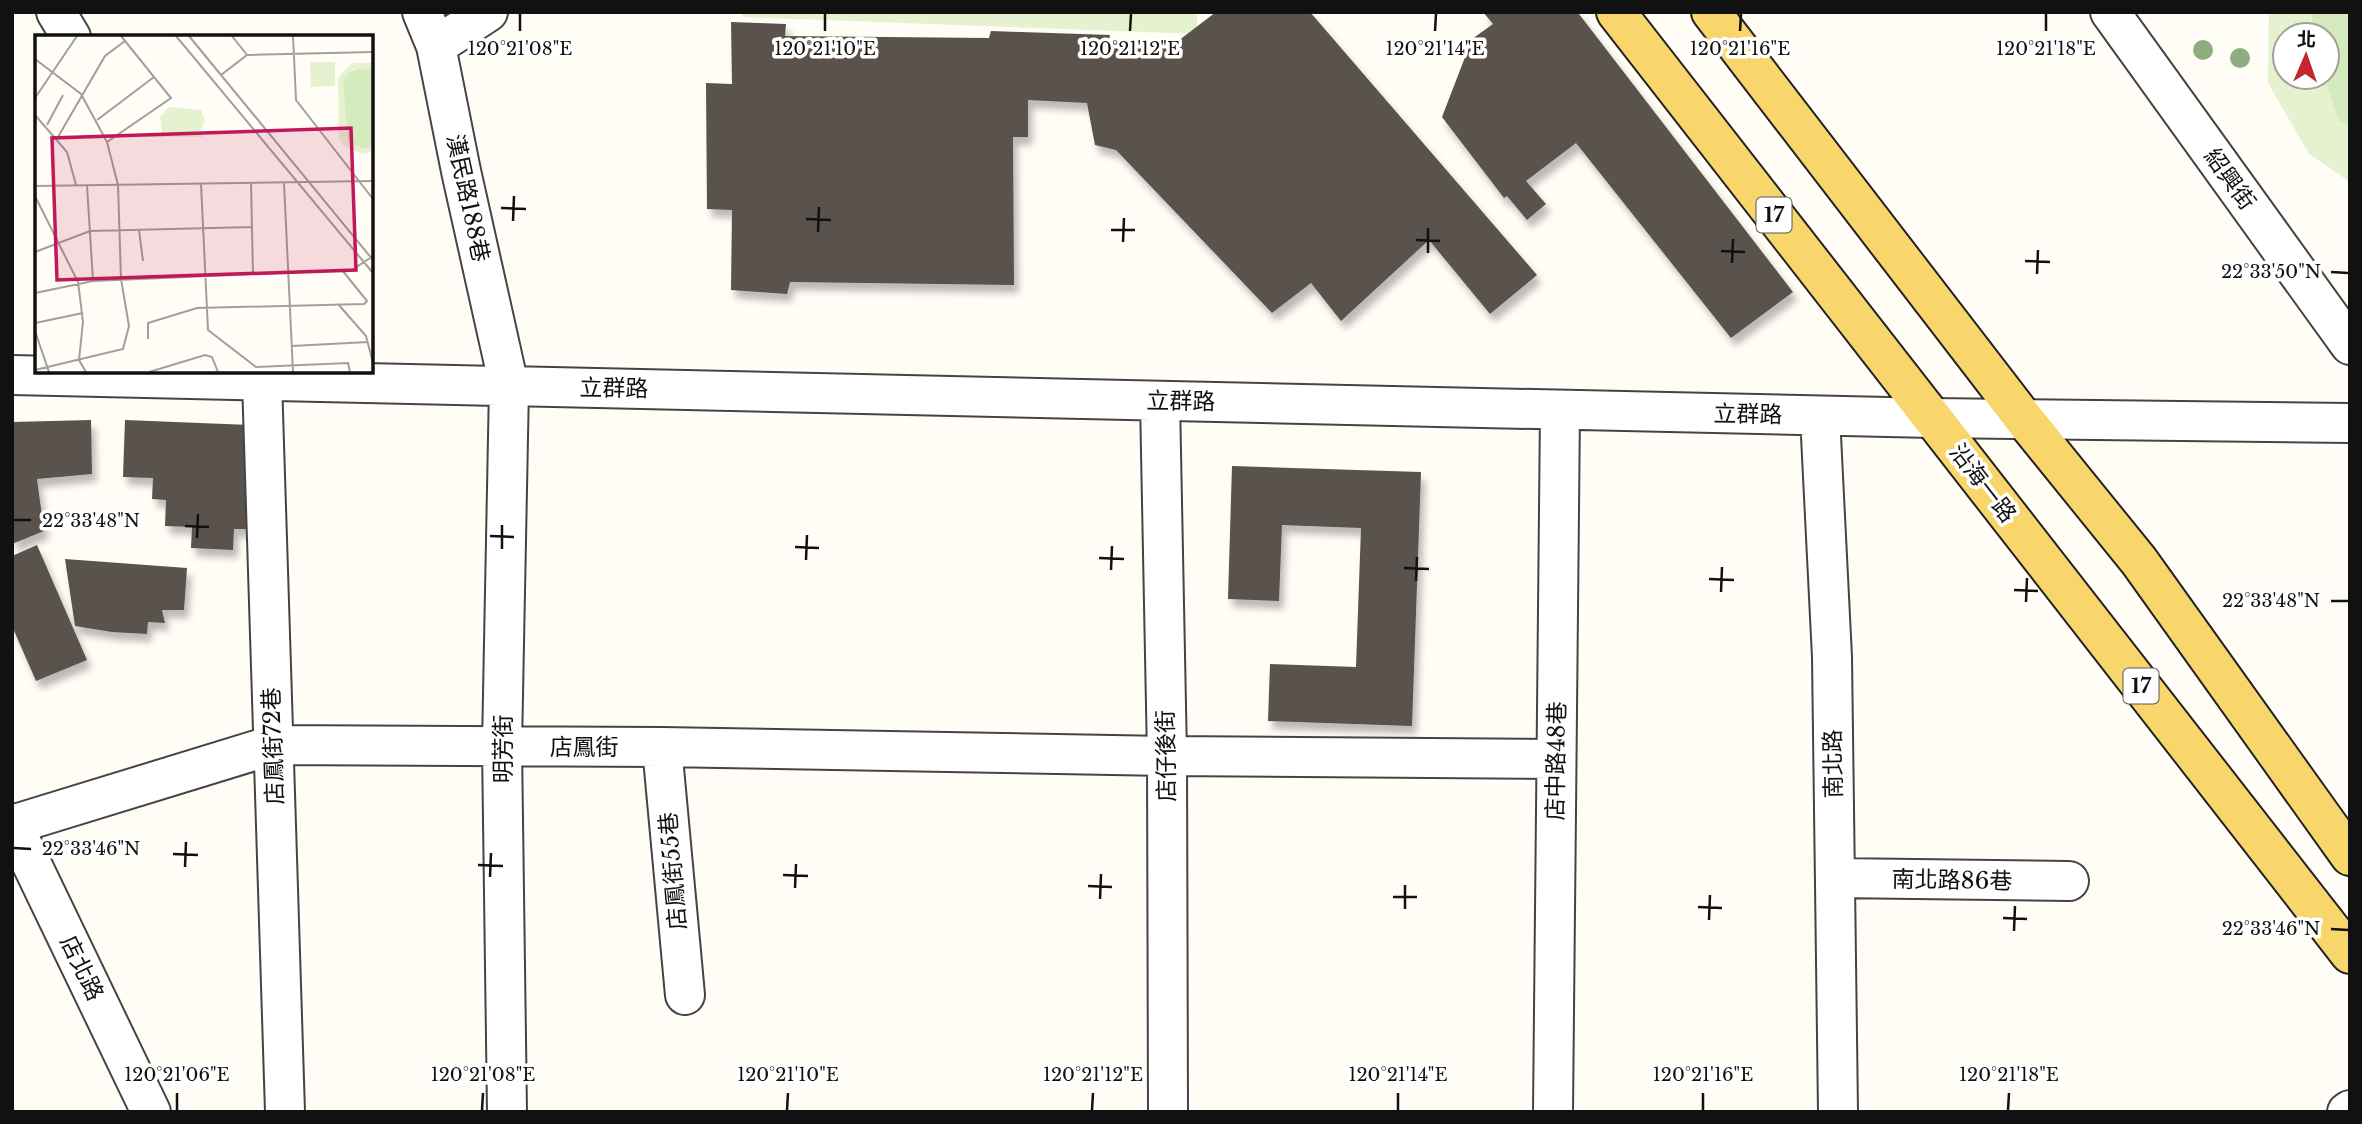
<svg xmlns="http://www.w3.org/2000/svg" width="2362" height="1124" font-family="'Libre Baskerville','Noto Sans TC',serif">
  <style>
    .green { fill: #d5ebbd }
    .pitch { fill: #e6f2cf }
    .building { fill: #5a524d; filter: url(#shadow) }
    .lines { fill: none; stroke-linecap: round; stroke-linejoin: round }
    .minor-casing { stroke: #444; stroke-width: 42 }
    .major-casing { stroke: #222; stroke-width: 42 }
    .minor { stroke: #fff; stroke-width: 38 }
    .major { stroke: #f9d66b; stroke-width: 38 }
    .tree { fill: #8dad7f }
    .ticks { fill: none; stroke: #111; stroke-width: 2.5 }
    .labels { text-anchor: middle; stroke-width: 7; stroke-linejoin: round; paint-order: stroke }
    .shield { fill: #fff; stroke: #585858; stroke-width: 2 }
    .shield-label { font-size: 21px; font-weight: bold; fill: #111 }
    .street-label { font-size: 23px; fill: #111; stroke: #fff }
    .inset-road { fill: none; stroke: #a09f9a; stroke-width: 2 }
    .view { fill: #c2185b; fill-opacity: 0.15; stroke: #c2185b; stroke-width: 3.5 }
    .inset-edge { fill: none; stroke: #111; stroke-width: 3.5 }
    .ticks-label { font-size: 18px; text-anchor: middle; fill: #111; stroke: #fff; stroke-width: 7; stroke-linejoin: round; paint-order: stroke }
  </style>
  <defs>
    <filter id="shadow"><feDropShadow dx="4.5" dy="8" stdDeviation="3.5" flood-color="#0004"/></filter>
  </defs>
  <rect width="100%" height="100%" fill="#fffdf5"/>
  <!-- green -->
  <path class="green" d="M2312 12H2350V128L2338 120 2324 77H2327V35H2311Z"/>
  <!-- pitch -->
  <path class="pitch" d="M742 12H1197V34L743 17Z
    M2269 12H2312L2311 35H2285V77H2324L2338 120 2350 128V182L2309 154 2268 83Z"/>
  <!-- building -->
  <path class="building" d="M1216 12H1310L1537 275 1490 314 1429 240 1341 321 1311 283 1272 313 1116 150 1095 145 1087 103 1028 100V137H1013L1014 285 790 282 787 294 731 290 732 210 707 209 706 83 732 84 731 22 786 24 785 36 989 38 991 31 1110 35 1108 43 1174 44Z
    M1483 12H1582L1579 14 1793 292 1731 338 1576 143 1526 181 1546 204 1527 220 1507 196 1504 198 1442 117 1472 39 1493 24Z
    M91 420 92 474 37 479 44 531 12 544V422Z
    M125 420 250 425 247 529H234L233 550 191 548 192 527 165 526 166 500 152 499 153 478 123 477Z
    M1232 466 1421 472 1412 726 1268 721 1270 664 1356 667 1361 528 1282 525 1279 601 1228 599Z
    M37 545 87 660 36 681 12 626V556Z
    M65 559 187 568 184 610H162L165 623 148 622 147 634 112 632 75 626Z"/>
  <g class="lines">
    <defs>
      <path id="minor" d="M56 12 71 37
        M422 12 436 46 461 171 509 386 502 746 507 1112
        M2110 12 2350 345
        M436 46 488 12
        M12 375 1932 418 2350 423
        M262 380 285 1112
        M1160 401 1167 756 1168 1112
        M1820 416 1832 657 1838 1112
        M662 747 685 995
        M12 823 151 1112
        M12 825 273 745 662 747 1167 756 1556 759
        M1835 878 2069 881
        M1553 1112 1560 410
        M2347 1112 2350 1110"/>
      <path id="major" d="M1616 12 2350 954
        M1711 12 2024 419 2139 561 2350 856"/>
    </defs>
    <!-- minor casing -->
    <use href="#minor" class="minor-casing"/>
    <!-- major casing -->
    <use href="#major" class="major-casing"/>
    <!-- minor -->
    <use href="#minor" class="minor"/>
    <!-- major -->
    <use href="#major" class="major"/>
  </g>
  <!-- trees -->
  <g class="tree">
    <circle cx="2203" cy="50" r="10"/>
    <circle cx="2240" cy="58" r="10"/>
  </g>
  <!-- ticks -->
  <path class="ticks" d="M520 31V14M825 31V14M1130 31 1131 14M1435 31 1436 14M1740 31 1741 14M2046 31V14M501 208 526 209M806 219 831 220M513 221 514 196M1111 230H1135M818 232 819 207M1416 240 1440 241M1123 242 1124 218M1721 251 1745 252M1428 253V228M2025 261 2050 262M1732 263 1733 239M2331 272 2348 273M2037 274 2038 250M14 520H31M185 526 209 527M490 536 514 537M197 538 198 514M795 547 819 548M502 549V525M1099 558 1124 559M806 560 807 535M1404 568 1429 569M1111 570 1112 546M1709 579 1734 580M1416 581 1417 557M2014 590 2038 591M1721 592 1722 567M2331 601H2348M2026 602 2027 578M14 848 31 849M173 854 198 855M478 865 503 866M185 867 186 842M783 875 808 876M490 877 491 853M1088 886 1112 887M795 888 796 864M1393 897H1417M1100 899 1101 874M1698 907 1722 908M1405 909V885M2003 918 2027 919M1709 920 1710 895M2331 929 2348 930M2014 931 2015 906M177 1110V1093M482 1110 483 1093M787 1110 788 1093M1092 1110 1093 1093M1398 1110V1093M1703 1110V1093M2008 1110 2009 1093"/>
  <g class="labels">
    <!-- shield labels -->
    <g class="shield">
      <rect x="1756.5" y="197.5" width="35" height="35" rx="5"/>
      <rect x="2123.5" y="668.5" width="35" height="35" rx="5"/>
    </g>
    <g class="shield-label">
      <text x="1774" y="222">17</text>
      <text x="2141" y="693">17</text>
    </g>
    <!-- street labels -->
    <g class="street-label">
      <text transform="translate(2230 179) rotate(54)" y="8">紹興街</text>
      <text transform="translate(468 198) rotate(78)" y="8">漢民路188巷</text>
      <text transform="translate(614 388) rotate(1)" y="8">立群路</text>
      <text transform="translate(1181 401) rotate(1)" y="8">立群路</text>
      <text transform="translate(1748 414) rotate(1)" y="8">立群路</text>
      <text transform="translate(1983 483) rotate(52)" y="8">沿海一路</text>
      <text transform="translate(273 746) rotate(-92)" y="8">店鳳街72巷</text>
      <text x="584" y="755">店鳳街</text>
      <text transform="translate(503 749) rotate(-90)" y="8">明芳街</text>
      <text transform="translate(1166 756) rotate(-91)" y="8">店仔後街</text>
      <text transform="translate(1556 761) rotate(-89)" y="8">店中路48巷</text>
      <text transform="translate(1833 764) rotate(-91)" y="8">南北路</text>
      <text transform="translate(673 871) rotate(-95)" y="8">店鳳街55巷</text>
      <text transform="translate(1952 880) rotate(1)" y="8">南北路86巷</text>
      <text transform="translate(82 968) rotate(64)" y="8">店北路</text>
    </g>
  </g>
  <!-- overview -->
  <g transform="translate(35 35)">
    <rect width="338" height="338" fill="#fffdf5"/>
    <path d="M326 32 338 36V109L328 114 313 108 310 98 308 45 312 38Z" fill="#d5ebbd"/>
    <path d="M275 27H300V51L276 52ZM317 28H338V36L319 33 308 45 313 108 328 114 338 109V116L328 119 310 112 304 103 303 43ZM134 72 166 75 170 86 164 98 169 102H111L110 98H127L125 82Z" fill="#e6f2cf"/>
    <path class="inset-road" d="M141 1 338 238M154 1 338 225M197 1 212 20M258 1 261 65 338 164M0 24 46 59 72 107 83 150 86 244 94 291 88 314 0 335M186 40 212 20 338 17M0 63 42 1M0 80 32 117 41 150M62 85 119 42M12 90 28 60M23 102 70 21 90 6M72 107 136 63 86 1M216 148 218 238M249 148 258 337M166 149 173 295 221 332 313 328 315 337M52 150 58 246M0 151 338 146M0 161 43 247 48 287 44 325 51 337M104 195 108 226M0 217 55 196 217 192M0 258 58 246 317 235 338 221M303 269 331 301 338 328M0 288 48 278M0 296 14 337M113 304V288L162 273 329 269 332 266 307 235M257 311 333 307M114 337 170 320 177 322 183 337"/>
    <path class="view" d="M316 93 321 235 22 245 17 103Z"/>
    <rect width="338" height="338" class="inset-edge"/>
  </g>
  <g class="ticks-label">
    <text x="520" y="55">120°21'08"E</text>
    <text x="825" y="55">120°21'10"E</text>
    <text x="1130" y="55">120°21'12"E</text>
    <text x="1435" y="55">120°21'14"E</text>
    <text x="1740" y="55">120°21'16"E</text>
    <text x="2046" y="55">120°21'18"E</text>
    <text x="2271" y="278">22°33'50"N</text>
    <text x="91" y="527">22°33'48"N</text>
    <text x="2271" y="607">22°33'48"N</text>
    <text x="91" y="855">22°33'46"N</text>
    <text x="2271" y="935">22°33'46"N</text>
    <text x="177" y="1081">120°21'06"E</text>
    <text x="483" y="1081">120°21'08"E</text>
    <text x="788" y="1081">120°21'10"E</text>
    <text x="1093" y="1081">120°21'12"E</text>
    <text x="1398" y="1081">120°21'14"E</text>
    <text x="1703" y="1081">120°21'16"E</text>
    <text x="2009" y="1081">120°21'18"E</text>
  </g>
  <!-- border -->
  <rect width="2362" height="1124" fill="none" stroke="#111111" stroke-width="28"/>
  <!-- north arrow -->
  <g transform="translate(2306 56) rotate(2)"><circle r="33" fill="#ffffff" stroke="#a0a0a0" stroke-width="2"/>
  <path d="M0-5L12 26L0 18L-12 26Z" fill="#c4262e"/>
  <text y="-10" font-size="19" font-weight="bold" text-anchor="middle" fill="#111111">北</text>
  </g>
</svg>
